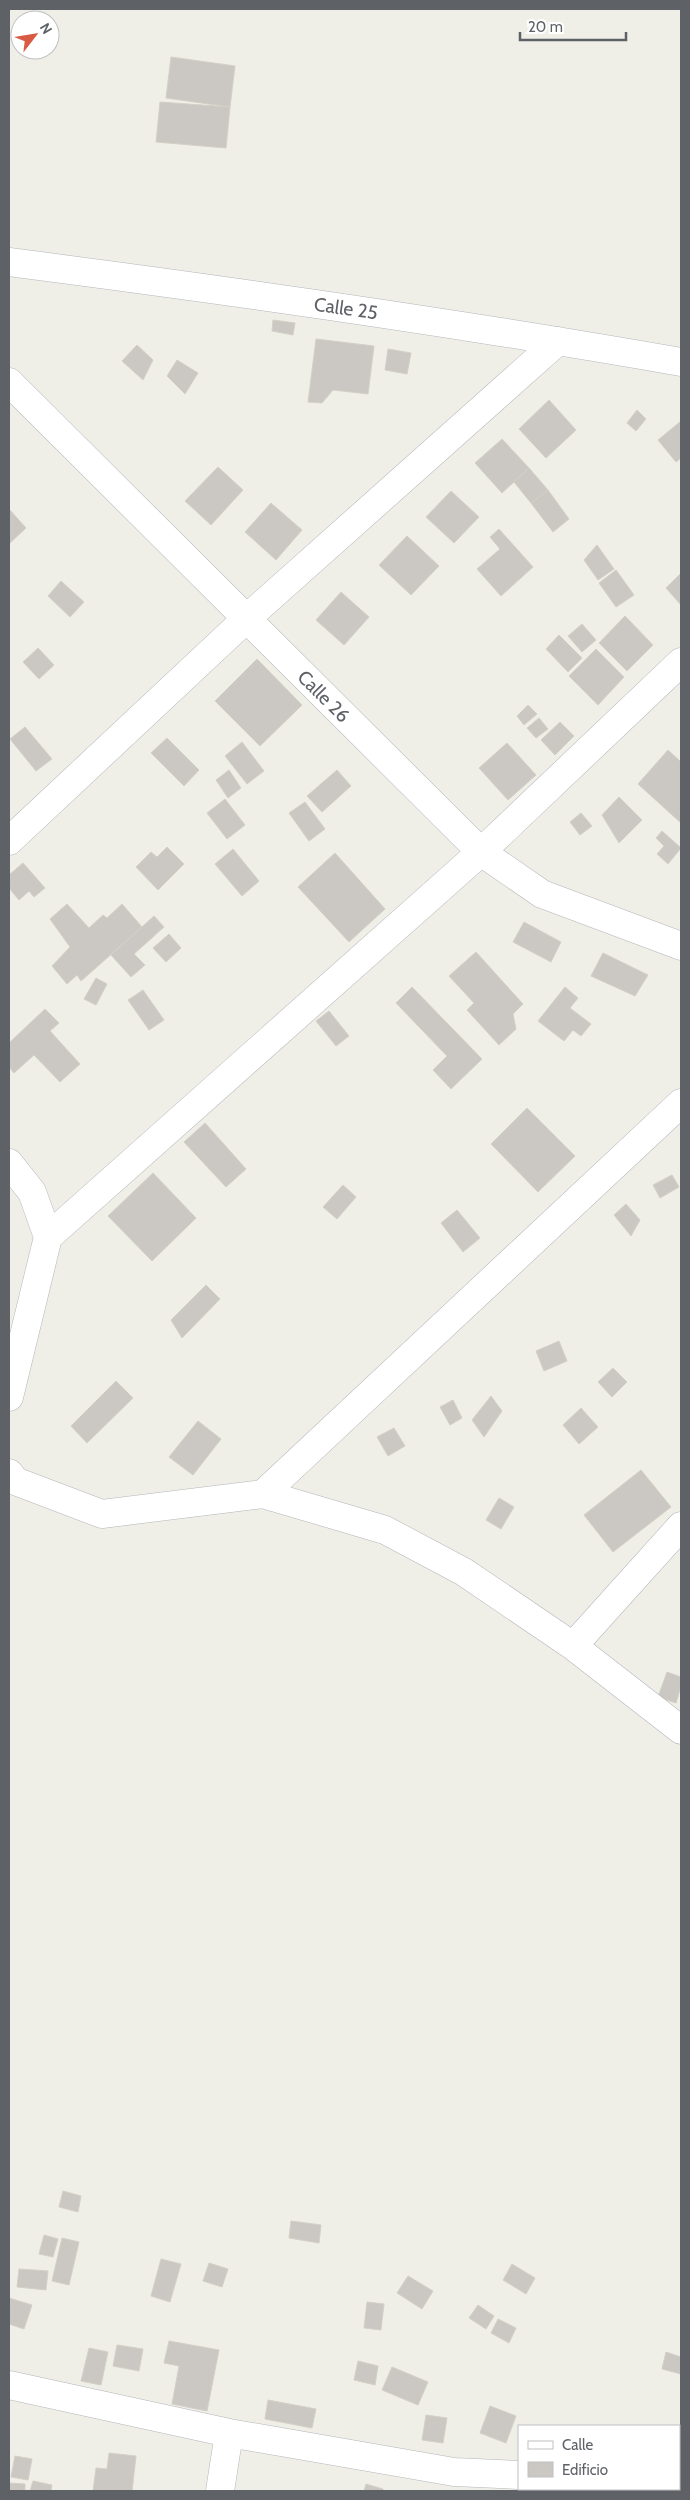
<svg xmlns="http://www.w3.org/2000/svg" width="690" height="2500" font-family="Cabin,sans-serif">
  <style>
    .building { fill: #cbc8c3; stroke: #d3d0c6 }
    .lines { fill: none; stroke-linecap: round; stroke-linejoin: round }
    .minor-casing { stroke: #b4b6ba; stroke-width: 29 }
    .minor { stroke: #fff; stroke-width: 28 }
    .labels { text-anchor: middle; stroke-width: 5; stroke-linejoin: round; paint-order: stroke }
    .street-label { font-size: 19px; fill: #5e6165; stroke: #fff }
  </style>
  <rect width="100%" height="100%" fill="#efeee7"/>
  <!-- building -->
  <path class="building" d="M171 57 235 66 230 107 166 98Z
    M160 102 230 107 226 148 156 142Z
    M273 320 295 323 293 335 272 331Z
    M316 339 374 346 368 394 333 390 322 403 308 402Z
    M137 345 153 360 143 380 122 361Z
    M388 349 411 353 407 374 385 370Z
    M177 360 198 373 185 394 167 376Z
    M549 400 576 430 546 458 519 429Z
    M637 410 646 419 636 431 627 423Z
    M681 421V458L676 462 658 440Z
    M502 439 529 468 502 493 475 463Z
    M218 467 243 490 211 525 185 501Z
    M529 468 548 490 531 503 514 482Z
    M548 490 569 519 553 532 531 503Z
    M451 491 479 517 454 543 426 517Z
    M271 503 302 530 276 560 245 532Z
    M9 509 26 528 10 543 9 542Z
    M499 529 533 567 501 596 477 569 500 549 490 537Z
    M407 536 439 566 411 595 379 565Z
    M597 545 614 569 598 580 584 560Z
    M616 570 634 595 616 607 599 583Z
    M681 573V605L666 588Z
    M61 581 84 602 70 617 48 596Z
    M341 592 369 617 344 645 316 620Z
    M625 616 653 645 627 671 599 643Z
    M582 624 596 640 582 652 568 636Z
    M559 635 582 658 568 672 546 649Z
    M38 648 54 665 39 679 23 662Z
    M596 649 624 677 598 705 569 676Z
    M257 659 302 705 260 746 215 701Z
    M528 705 537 714 524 725 517 716Z
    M539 718 548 729 536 738 527 728Z
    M560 722 574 736 555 755 541 740Z
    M25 727 52 759 36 771 10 739Z
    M167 738 199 770 184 786 151 753Z
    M242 742 264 771 247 784 225 756Z
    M507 743 536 775 508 800 479 768Z
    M668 750 681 762V823L638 784Z
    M229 770 241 788 228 798 216 780Z
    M337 770 351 786 322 812 307 796Z
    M619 797 642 820 619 843 602 815Z
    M225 799 245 825 227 839 207 813Z
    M305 802 325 829 309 841 289 813Z
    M581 813 592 826 580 835 570 822Z
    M662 831 681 848 668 864 657 854 664 846 656 838Z
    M167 847 184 864 158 890 136 867 151 852 157 857Z
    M233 849 259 881 242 896 215 864Z
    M335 853 385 909 349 942 298 887Z
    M23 863 45 888 34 897 29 891 19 900 9 888V875Z
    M67 904 89 928 103 915 107 918 122 904 142 927 81 981 77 975 67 984 52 966 70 947 50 919Z
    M154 916 164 927 134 954 145 965 131 977 111 955Z
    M524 922 561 942 551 962 513 942Z
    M169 934 181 948 166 962 153 948Z
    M476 952 523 1004 513 1014 516 1029 499 1045 467 1010 474 1003 449 976Z
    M603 953 648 975 635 996 591 976Z
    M96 978 107 984 96 1005 84 999Z
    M412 987 482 1059 451 1089 433 1070 447 1056 396 1003Z
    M565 987 578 998 570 1008 591 1024 581 1036 573 1030 564 1041 538 1021Z
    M143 990 164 1020 149 1030 128 1000Z
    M45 1009 59 1023 50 1031 80 1064 60 1082 34 1055 14 1073 9 1067V1043Z
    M329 1011 349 1036 336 1046 316 1021Z
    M527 1108 575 1156 538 1192 491 1144Z
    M205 1123 246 1169 226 1187 184 1142Z
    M153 1173 196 1218 152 1261 108 1216Z
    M672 1175 679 1187 660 1198 653 1185Z
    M343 1185 356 1197 337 1219 323 1207Z
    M626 1204 640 1220 631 1236 614 1215Z
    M457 1210 480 1238 463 1252 441 1223Z
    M206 1285 220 1299 182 1338 171 1320Z
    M559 1341 567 1361 544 1371 536 1351Z
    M613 1368 627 1382 612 1397 598 1382Z
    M116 1381 133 1398 87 1443 71 1426Z
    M491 1396 502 1411 484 1437 472 1420Z
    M453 1400 462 1418 450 1425 440 1407Z
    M581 1408 598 1427 579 1444 563 1425Z
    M198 1421 221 1439 193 1475 169 1457Z
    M394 1428 405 1446 388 1456 377 1437Z
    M641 1470 671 1507 613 1552 584 1515Z
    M499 1498 514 1507 501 1529 486 1520Z
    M667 1672 681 1677V1686L676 1703 658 1697Z
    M63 2191 81 2196 78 2212 59 2207Z
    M291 2221 321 2225 319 2243 289 2238Z
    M44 2235 58 2239 53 2257 39 2254Z
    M62 2238 79 2242 69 2285 52 2281Z
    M161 2259 181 2264 170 2302 151 2296Z
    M209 2263 228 2269 222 2287 203 2281Z
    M512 2264 535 2278 526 2294 503 2280Z
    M19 2269 48 2271 46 2290 17 2287Z
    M408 2276 433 2291 422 2309 397 2293Z
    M9 2298 32 2305 24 2329 9 2324Z
    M367 2302 384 2304 381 2330 364 2328Z
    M478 2305 494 2316 486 2329 469 2318Z
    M498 2319 516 2328 509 2343 491 2333Z
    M169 2341 219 2350 207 2411 172 2404 179 2366 164 2363Z
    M117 2345 143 2349 139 2371 113 2366Z
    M89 2348 108 2352 101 2385 81 2381Z
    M666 2352 681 2357V2374L662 2369Z
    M358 2361 378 2366 375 2385 354 2380Z
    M392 2367 428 2382 418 2405 382 2390Z
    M268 2400 316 2409 312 2428 265 2419Z
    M490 2406 516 2416 506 2443 480 2433Z
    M426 2415 447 2418 443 2443 422 2440Z
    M109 2453 136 2456 132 2491H93L96 2468 107 2469Z
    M15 2456 32 2459 28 2480 11 2477Z
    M33 2481 52 2485 51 2491H30Z
    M9 2483 25 2484V2491H9Z
    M366 2484 383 2489V2491H364Z"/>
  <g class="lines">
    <defs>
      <path id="minor" d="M9 262C234 291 458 323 681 362
        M9 382 481 852 542 894 681 946
        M9 841 246 619 558 341
        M9 1163 32 1192 48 1237 9 1397
        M48 1237 481 852 681 662
        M9 1473 15 1481 102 1514 263 1494 385 1530 464 1572 573 1646 681 1730
        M263 1494 681 1103
        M573 1646 681 1526
        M9 2385 229 2433 454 2472 519 2475
        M603 2489 611 2491
        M220 2491 229 2433"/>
    </defs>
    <!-- minor casing -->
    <use href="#minor" class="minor-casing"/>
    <!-- minor -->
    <use href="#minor" class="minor"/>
  </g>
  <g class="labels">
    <!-- street labels -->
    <g class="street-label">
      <text transform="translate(346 308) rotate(8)" y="7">Calle 25</text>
      <text transform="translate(324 696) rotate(45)" y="7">Calle 26</text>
    </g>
  </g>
  <!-- border -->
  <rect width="690" height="2500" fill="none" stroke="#5e6165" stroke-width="20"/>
  <!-- legend -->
  <rect x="518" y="2425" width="162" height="65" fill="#ffffff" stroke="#bfc0c1"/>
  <rect x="528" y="2441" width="25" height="8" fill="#ffffff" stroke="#bfc0c1"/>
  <text x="562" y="2450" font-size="15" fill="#5e6165">Calle</text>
  <rect x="528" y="2462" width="25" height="15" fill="#cbc8c3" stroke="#bfc0c1"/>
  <text x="562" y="2475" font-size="15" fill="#5e6165">Edificio</text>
  <!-- north arrow -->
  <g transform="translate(35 35) rotate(59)"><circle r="24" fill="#ffffff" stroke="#bfc0c1"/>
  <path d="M0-4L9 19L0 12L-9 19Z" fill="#d95a42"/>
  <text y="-8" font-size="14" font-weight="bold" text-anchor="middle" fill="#5e6165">N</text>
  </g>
  <!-- scale -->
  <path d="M520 32v8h106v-8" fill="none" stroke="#5e6165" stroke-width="2.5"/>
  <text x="528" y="32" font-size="15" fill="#5e6165" stroke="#ffffff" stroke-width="4" paint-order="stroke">20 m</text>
</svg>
